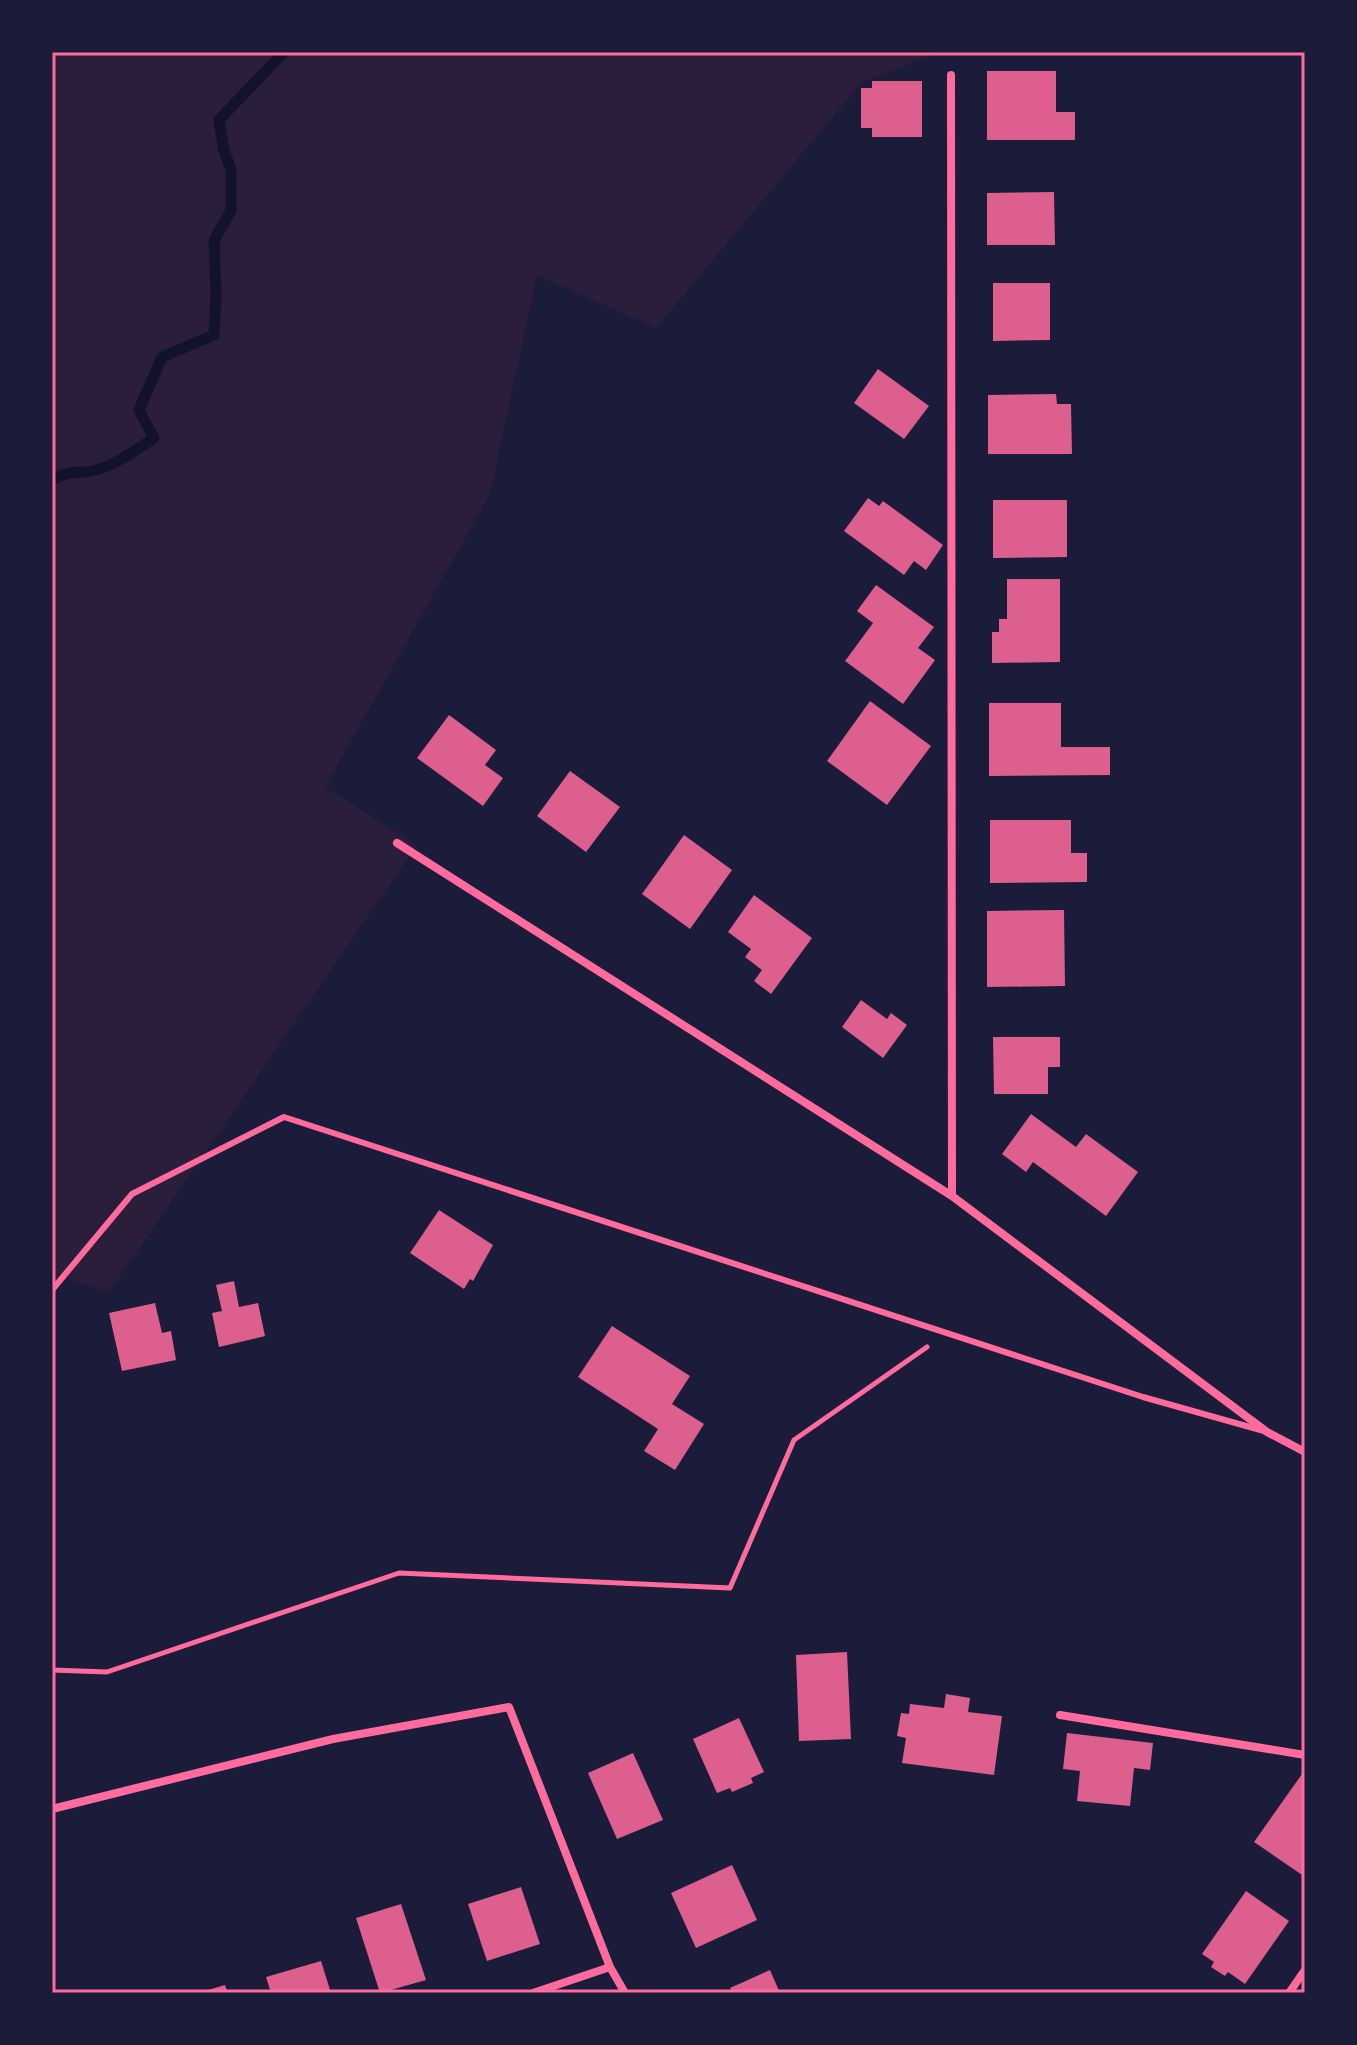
<svg xmlns="http://www.w3.org/2000/svg" width="1357" height="2045" font-family="Bitter,serif">
  <style>
    .green { fill: #2a1e3b }
    .lines { fill: none; stroke-linecap: round; stroke-linejoin: round }
    .stream { stroke: #12122b; stroke-width: 11 }
    .building { fill: #dd5f8e }
    .path { stroke: #ff6b9d; stroke-width: 5 }
    .service { stroke: #ff6b9d; stroke-width: 6 }
    .minor { stroke: #ff6b9d; stroke-width: 8 }
    .neatline { fill: none; stroke: #ff6b9d; stroke-width: 3 }
  </style>
  <rect width="100%" height="100%" fill="#1b1b3a"/>
  <!-- green -->
  <path class="green" d="M52 52H940L862 82 656 328 537 275 490 494 325 787 417 845 109 1292 52 1274Z"/>
  <g class="lines">
    <!-- stream -->
    <path class="stream" d="M52 480C74 468 76 475 96 470 118 464 135 450 154 438L139 410 162 357 214 335 216 295 214 241 231 210V169L224 151 219 120 284 52"/>
  </g>
  <!-- building -->
  <path class="building" d="M987 71H1056V112H1075V140H987Z
    M872 81H922V137H872V128H861V88H872Z
    M1054 192 1055 245H987V193Z
    M993 283H1050V340L993 341Z
    M878 369 929 406 904 439 854 403Z
    M1056 394 1057 404H1071L1072 454H988V395Z
    M868 498 879 506 883 501 943 545 926 570 914 561 904 575 844 531Z
    M993 500H1067V557L993 558Z
    M1007 579H1060V662L992 663V632H999V619H1007Z
    M876 585 934 627 918 648 935 660 903 704 845 661 873 623 857 611Z
    M870 701 931 746 887 805 827 761Z
    M989 703H1061V747H1110V775L989 776Z
    M449 715 496 750 485 765 503 778 483 806 417 758Z
    M570 771 620 807 586 852 537 816Z
    M990 820H1071V853H1087V882L990 883Z
    M684 835 732 870 690 929 642 894Z
    M754 895 812 938 771 994 754 981 762 970 745 957 751 949 728 932Z
    M1064 910 1065 986 987 987V911Z
    M861 1000 887 1019 891 1013 907 1025 883 1058 842 1027Z
    M993 1037H1060V1067H1048V1094H994Z
    M1031 1114 1076 1147 1086 1134 1138 1172 1106 1216 1033 1162 1026 1172 1002 1154Z
    M439 1210 493 1245 473 1281 470 1279 464 1289 410 1253Z
    M234 1281 239 1307 258 1303 265 1336 219 1347 212 1313 222 1311 216 1285Z
    M155 1303 162 1333 171 1331 176 1360 122 1371 109 1313Z
    M612 1326 690 1376 672 1404 704 1424 675 1470 644 1451 658 1429 578 1377Z
    M847 1652 851 1739 799 1741 796 1655Z
    M946 1694 970 1698 968 1712 1002 1716 994 1775 902 1763 906 1738 897 1736 901 1713 909 1714 910 1704 944 1708Z
    M739 1718 764 1772 751 1778 753 1783 732 1792 730 1788 717 1793 693 1739Z
    M1067 1733 1153 1743 1150 1770 1134 1768 1130 1806 1077 1801 1080 1771 1063 1769Z
    M633 1753 663 1820 617 1839 588 1773Z
    M1302 1774 1305 1776V1877L1254 1842Z
    M732 1865 757 1920 696 1948 671 1893Z
    M521 1887 540 1944 487 1961 468 1904Z
    M1246 1891 1289 1921 1245 1984 1228 1972 1225 1976 1211 1967 1214 1962 1202 1954Z
    M401 1904 426 1980 380 1993 356 1918Z
    M321 1961 331 1993H271L266 1977Z
    M770 1970 780 1993H733L730 1988Z
    M225 1985 228 1993H201V1992Z"/>
  <g class="lines">
    <!-- path -->
    <path class="path" d="M52 1670 107 1672 399 1573 730 1588 794 1440 927 1347"/>
    <!-- service -->
    <path class="service" d="M52 1290 132 1194 284 1117 1143 1397 1264 1431"/>
    <!-- minor -->
    <path class="minor" d="M951 75 952 1196
      M397 843 952 1196 1267 1432 1305 1452
      M1060 1715 1305 1755
      M52 1809 333 1739 509 1707 610 1967 625 1993
      M533 1993 610 1967
      M1289 1993 1305 1970"/>
  </g>
  <!-- border -->
  <rect width="1357" height="2045" fill="none" stroke="#1b1b3a" stroke-width="108"/>
  <rect x="54" y="54" width="1249" height="1937" class="neatline"/>
</svg>
